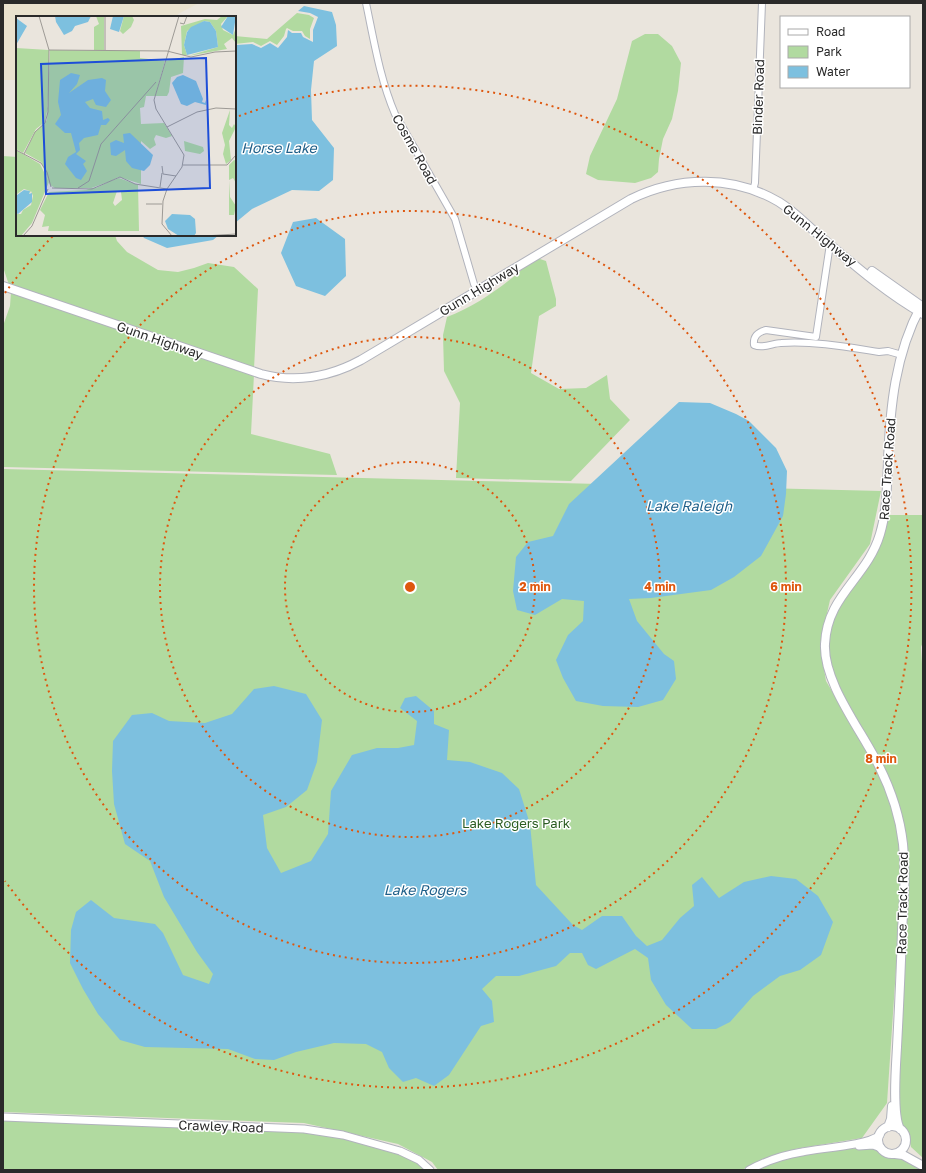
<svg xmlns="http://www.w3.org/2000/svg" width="926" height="1173" font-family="'Golos Text',sans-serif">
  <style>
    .education { fill: #e9e2cf }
    .green { fill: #b1daa0 }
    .water { fill: #7dc0df }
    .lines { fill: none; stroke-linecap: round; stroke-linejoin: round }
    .minor-casing { stroke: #b1b3bc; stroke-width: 8 }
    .tertiary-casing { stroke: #b1b3bc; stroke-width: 9 }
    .secondary-casing { stroke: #b1b3bc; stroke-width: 10 }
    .minor { stroke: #fff; stroke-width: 6 }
    .tertiary { stroke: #fff; stroke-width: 7 }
    .secondary { stroke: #fff; stroke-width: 8 }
    .ring { fill: none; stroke: #de570e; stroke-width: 2; stroke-dasharray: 2 4 }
    .labels { text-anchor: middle; stroke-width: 3; stroke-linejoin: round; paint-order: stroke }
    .street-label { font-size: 13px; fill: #2a2a2a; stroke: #fff }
    .park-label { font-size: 13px; fill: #2c5d23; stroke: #fff }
    .water-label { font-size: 14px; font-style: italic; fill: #1e5f89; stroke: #fff }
    .inset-road { fill: none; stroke: #9d9a95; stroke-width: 1 }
    .view { fill: #1d4ed8; fill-opacity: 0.15; stroke: #1d4ed8; stroke-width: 2 }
    .inset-edge { fill: none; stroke: #2a2a2a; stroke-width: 2 }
    .centre { fill: #de570e; stroke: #fff; stroke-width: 2 }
    .ring-label { font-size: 12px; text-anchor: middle; font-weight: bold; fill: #de570e; stroke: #fff; stroke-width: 3; stroke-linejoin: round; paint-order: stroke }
  </style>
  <rect width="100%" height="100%" fill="#eae5dd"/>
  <!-- education -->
  <path class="education" d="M3 3H199L178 14 177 17H17V80H3Z"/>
  <!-- green -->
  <path class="green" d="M297 13 309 15 314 18 310 29V39L305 36 302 31H293L287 28 286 29 284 36 277 45 270 41 261 46 253 42 235 44V36L267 39Z
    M645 34H658L672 46 681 63 678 91 672 119 663 139 659 159 658 172 651 178 635 183 598 180 586 174 590 156 617 99 632 41Z
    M3 156 17 157V235H115L117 241 127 252 158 270 178 272 194 268 208 263 234 267 258 289 254 369 9 285 3 267Z
    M537 258 546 261 556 299V306L539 316 531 373 559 389 586 388 607 375 610 399 630 420 571 481 456 478 460 403 444 371 443 335 447 317C471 308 492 294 512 278 521 271 526 264 537 258Z
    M11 292 254 374 251 434 330 454 337 475 3 467V326L10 306Z
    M3 469 881 491 870 544 830 600 820 645 826 681 877 768 895 815 903 864 887 1103 862 1138 795 1149 741 1170H438L432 1162 398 1144 304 1123 3 1112Z
    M888 515H923V642L921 647 922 664 923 666V1158L911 1147 908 1134 900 1121 898 1083 901 817 840 691 830 667 828 643 834 614 867 567Z
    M3 1120 304 1132 342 1137 399 1153 417 1162 426 1170H3Z
    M872 1148 879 1150 886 1156 900 1157 923 1170H756C790 1152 835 1149 872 1148Z"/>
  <!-- water -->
  <path class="water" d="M304 6 332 12 336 25 337 46 314 61 311 90 312 120 334 148 333 180 319 191 292 190 252 209 235 223V55L237 50 236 45 252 44 261 48 270 43 278 48 287 37 288 30 292 33H301L303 37 313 42V30L318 17 310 13 298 11Z
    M316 218 345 239 346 276 325 296 296 286 281 253 293 222Z
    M142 235H219L213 240 167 248 144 238Z
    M679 402 710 403 736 414 749 421 776 448 787 471 786 494 783 516 761 556 734 577 711 590 651 598 629 599 637 621 664 654 674 661 676 679 663 700 638 707 603 706 576 701 563 678 556 660 568 635 583 621 584 601 562 599 535 615 517 610 513 591 516 557 528 542 553 536 569 504Z
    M274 686 306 694 322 720 317 762 307 790 286 807 263 815 267 848 281 873 311 861 328 834 331 791 352 755 377 748H398L414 745 417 721 400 708 405 698 416 696 434 711V724L449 730 447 760 470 762 502 773 519 789 530 824 536 885 573 925 582 930 602 916H622L636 936 647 946 662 940 680 918 694 906 692 885 702 877 719 898 744 882 771 876 796 879 818 896 833 922 821 955 800 970 780 976 753 996 730 1022 716 1029H692L666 1005 651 980 648 958 635 949 596 969 588 965 582 953H570L556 966 519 976H496L482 989 492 1001 494 1022 481 1026 449 1075 434 1086 416 1078 403 1082 389 1068 382 1052 366 1044 334 1043 296 1052 274 1060 255 1059 228 1049 145 1047 120 1040 98 1014 83 989 70 963 71 930 76 912 91 900 114 918 155 924 163 933 183 975 209 984 213 974 197 952 164 897 150 861 125 844 114 804 112 771 113 741 132 715 152 713 169 721 205 723 232 714 254 689Z"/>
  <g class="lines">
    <defs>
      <path id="minor" d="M366 3C374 41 380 79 395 114L455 219 474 284 477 290
        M753 190 755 183 762 3
        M830 244 816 337 766 330C758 332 753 336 754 345 763 349 773 343 781 343 815 341 847 347 879 352L888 351 902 355"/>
      <path id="tertiary" d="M3 1117 304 1129 343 1135 400 1151 419 1160 430 1170
        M859 1146 873 1145 881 1148
        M749 1170C766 1161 783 1155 802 1152 820 1148 866 1146 880 1135"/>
      <path id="secondary" d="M872 271 923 307
        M3 286 261 374C295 383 330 377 361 360L631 199C678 176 733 175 779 202 795 212 807 225 821 237 853 264 886 293 923 314
        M878 1140a14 14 0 1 1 28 0a14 14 0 1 1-28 0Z
        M888 1127 891 1119 892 1106
        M900 1129C892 1115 896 1065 897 1047 899 1008 901 969 902 930 904 902 906 873 903 844 900 817 891 790 879 766 862 731 823 683 825 644 827 595 867 578 880 534 887 511 887 486 888 461 890 408 895 354 921 306
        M895 1154 903 1155 923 1166"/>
    </defs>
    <!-- minor casing -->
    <use href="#minor" class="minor-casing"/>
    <!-- tertiary casing -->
    <use href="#tertiary" class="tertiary-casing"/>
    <!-- secondary casing -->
    <use href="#secondary" class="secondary-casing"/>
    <!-- minor -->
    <use href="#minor" class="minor"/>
    <!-- tertiary -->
    <use href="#tertiary" class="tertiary"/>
    <!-- secondary -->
    <use href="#secondary" class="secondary"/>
  </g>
  <!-- distance rings -->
  <g class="ring">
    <circle cx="410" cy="587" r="125"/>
    <circle cx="410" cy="587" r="250"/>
    <circle cx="410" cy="587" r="376"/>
    <path d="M5 293A501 501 0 0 1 53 236M239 116A501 501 0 1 1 5 881"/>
  </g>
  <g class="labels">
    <!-- street labels -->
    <g class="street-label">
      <text transform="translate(758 97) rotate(-88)" y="5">Binder Road</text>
      <text transform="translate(415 149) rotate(61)" y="5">Cosme Road</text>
      <text transform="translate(820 235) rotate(39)" y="5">Gunn Highway</text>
      <text transform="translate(479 289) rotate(-31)" y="5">Gunn Highway</text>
      <text transform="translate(160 340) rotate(19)" y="5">Gunn Highway</text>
      <text transform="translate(887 469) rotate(-86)" y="5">Race Track Road</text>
      <text transform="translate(902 903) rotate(-89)" y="5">Race Track Road</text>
      <text transform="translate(221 1126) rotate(2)" y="5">Crawley Road</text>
    </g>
    <!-- park labels -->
    <g class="park-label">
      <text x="516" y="828">Lake Rogers Park</text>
    </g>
    <!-- water labels -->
    <g class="water-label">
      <text x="279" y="153">Horse Lake</text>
      <text x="689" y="511">Lake Raleigh</text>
      <text x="425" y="895">Lake Rogers</text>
    </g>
  </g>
  <!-- overview -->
  <g transform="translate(16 16)">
    <rect width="220" height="220" fill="#eae5dd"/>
    <path d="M80 0H88V34H78V11L83 8ZM108 0H116L118 4 115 11 107 18 104 15ZM206 0H212L205 8 207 14 217 19 220 12V27L216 22 208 28 211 33 172 40 202 31 200 15 194 6 188 5 171 15 168 29 171 39H166L165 10 189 3 201 4ZM0 32 33 34 32 90 29 106 20 113 7 137 0 133ZM34 34 124 35V42L149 45 139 80H130L128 91 124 92 125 108 148 107 156 120 150 122 140 119 138 123 140 129 134 133 125 125V168L103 161 80 172H39L34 169 25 146 9 137 19 116 31 104ZM168 41 167 57 155 61 153 76 151 80H139L150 45ZM214 94 213 109 216 112 218 108 220 111 213 125 215 144 210 148 207 138 209 129 206 117ZM168 125 187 131 188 135 184 138 169 135ZM0 134 24 148 33 166 16 207 5 220H0V198H5L7 194 15 189 17 180 15 175 13 178 14 175 8 173 1 178 0 182ZM218 144 220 145V167L217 162 213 164 214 181 220 190 218 199H213V149ZM103 162 122 169 123 215H32L33 210 26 211 29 199 24 194 33 176 70 174ZM101 175 105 176 106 184 99 190 97 187Z" fill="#b1daa0" fill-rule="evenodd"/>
    <path d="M39 0H75L72 6 59 10 56 15 48 19 40 6ZM97 0H108L103 16 94 13ZM212 0H220L217 19 205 11ZM0 2 11 10 0 29ZM188 5 194 6 200 15 202 31 171 39 168 29 171 16 175 11ZM55 57 64 59 61 68 53 77 72 64 86 62 90 64 89 75 95 84 90 91 80 89 77 83 69 86 74 92 86 95 87 104 92 102 94 104 90 109H85L82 119 68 122 63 127 64 134 60 138 70 145 67 148 71 155 65 164 60 162 49 148 52 141 60 136 55 117H49L39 108 45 99 42 86 44 64ZM167 59 180 65 187 83 186 86 189 87 190 84V89L179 86 171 90 165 88 156 67 161 61ZM114 117 137 139 134 149 128 155 116 152 110 145 109 134 100 140 95 139 94 127 100 124 108 127 107 118ZM8 174 14 175 13 178 16 177V186L2 198 0 197 1 179ZM156 198 174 199 179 203 180 217 178 220H163L152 213 149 205Z" fill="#7dc0df"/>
    <path class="inset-road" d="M89 0V34M164 7 168 8 171 0M33 34 151 35 175 41 199 36 220 35M151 111 181 96 200 92 220 93M0 134 25 147 31 156 35 171M8 138 19 116 29 107 32 96 33 34 23 0M167 149H211L220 139M146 150 147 158 160 160M144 171 146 157M36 172 76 173 104 161 119 168 151 173M62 172 73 165 85 128 140 66M130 188H146M7 220 16 210 32 173M156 220 146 208 147 185 151 173 166 151 168 139 140 93 138 84 163 0M188 220 220 218"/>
    <path class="view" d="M190 42 194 172 30 178 25 48Z"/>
    <rect width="220" height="220" class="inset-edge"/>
  </g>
  <circle cx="410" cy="587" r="6" class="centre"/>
  <g class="ring-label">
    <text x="535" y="591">2 min</text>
    <text x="660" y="591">4 min</text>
    <text x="786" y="591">6 min</text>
    <text x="881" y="763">8 min</text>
  </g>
  <!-- border -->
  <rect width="926" height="1173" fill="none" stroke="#2a2a2a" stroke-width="8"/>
  <!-- legend -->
  <rect x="780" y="16" width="130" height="72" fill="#ffffff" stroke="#aaaaaa"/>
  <rect x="788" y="29" width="20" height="6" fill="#ffffff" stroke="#aaaaaa"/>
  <text x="816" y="36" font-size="12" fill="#2a2a2a">Road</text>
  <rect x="788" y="46" width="20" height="12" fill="#b1daa0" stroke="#aaaaaa"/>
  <text x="816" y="56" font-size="12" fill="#2a2a2a">Park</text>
  <rect x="788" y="66" width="20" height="12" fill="#7dc0df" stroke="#aaaaaa"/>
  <text x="816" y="76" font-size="12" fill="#2a2a2a">Water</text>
</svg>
